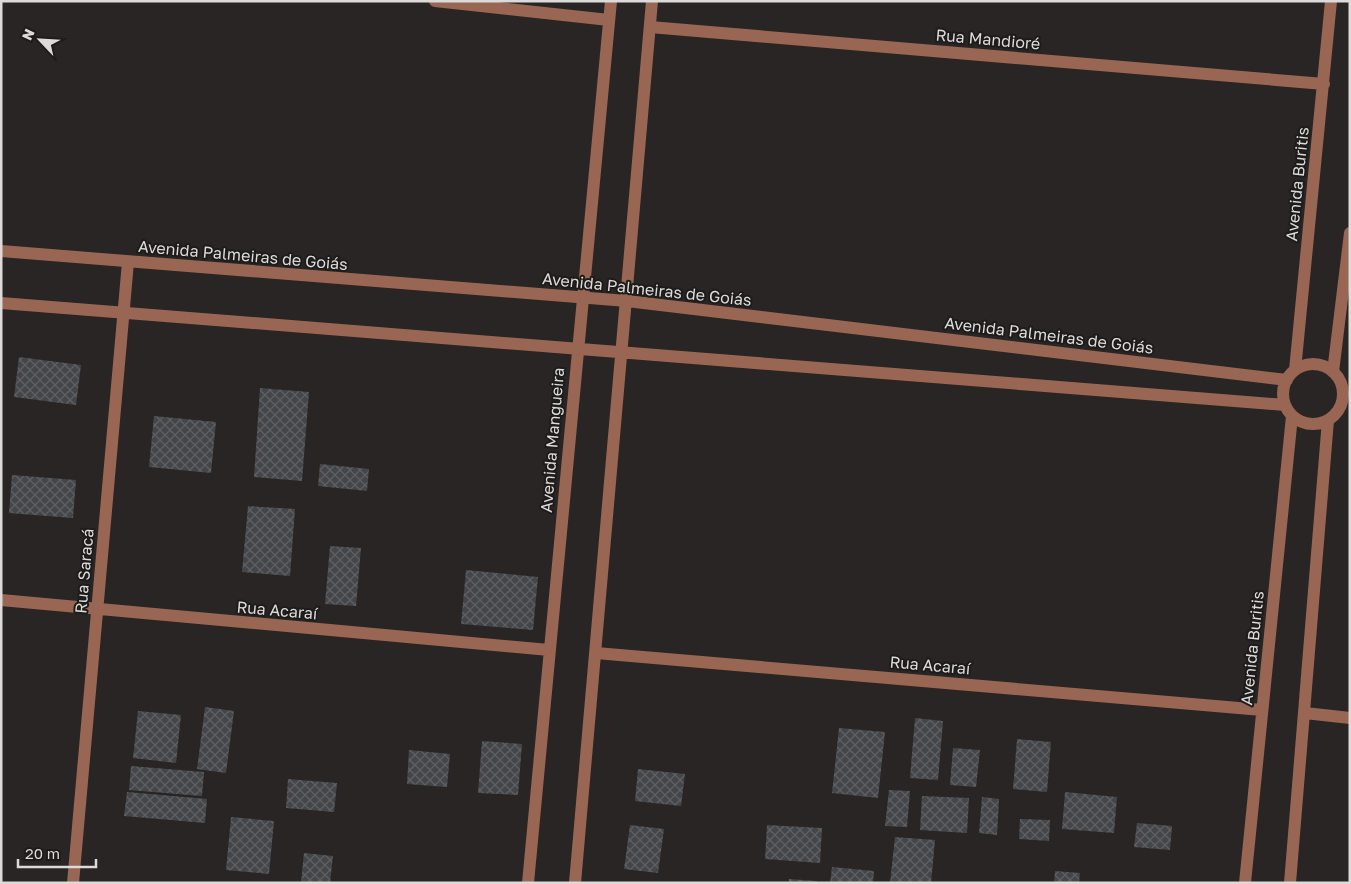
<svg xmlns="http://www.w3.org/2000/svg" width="1351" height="884" font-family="'Golos Text',sans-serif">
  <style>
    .building { fill: url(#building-cross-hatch) }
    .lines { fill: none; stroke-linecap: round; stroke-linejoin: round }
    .minor { stroke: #996654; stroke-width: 12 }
    .labels { text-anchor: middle; stroke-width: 4; stroke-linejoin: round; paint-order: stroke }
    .street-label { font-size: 16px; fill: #dcdbda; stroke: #1e1c1b }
  </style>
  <defs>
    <pattern id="building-cross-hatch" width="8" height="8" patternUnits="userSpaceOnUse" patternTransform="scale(1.25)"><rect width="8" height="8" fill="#454649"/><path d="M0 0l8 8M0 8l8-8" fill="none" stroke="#5f6063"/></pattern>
  </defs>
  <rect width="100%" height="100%" fill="#282524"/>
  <!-- building -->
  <path class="building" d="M19 357 81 365 76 405 14 397Z
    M260 388 309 392 302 481 254 477Z
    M154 416 216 422 211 473 149 467Z
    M320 464 369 469 367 491 318 486Z
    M12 475 76 480 73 518 9 513Z
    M248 506 295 509 290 576 242 572Z
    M330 546 361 548 356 606 325 604Z
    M466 570 538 577 533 630 461 624Z
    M205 707 234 711 226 773 197 769Z
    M138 711 181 715 176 763 133 758Z
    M915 718 943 721 938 780 910 778Z
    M839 728 885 732 878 798 832 793Z
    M1017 739 1051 742 1047 792 1013 789Z
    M482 741 522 744 518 795 478 793Z
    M953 748 980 750 976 787 950 785Z
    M409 750 450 754 447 787 407 784Z
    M131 766 204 772 202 796 129 790Z
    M638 769 685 774 681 806 635 801Z
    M288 779 337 783 334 812 286 808Z
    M889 790 910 791 907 827 885 826Z
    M127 792 207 799 205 823 124 816Z
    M1065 792 1117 797 1114 833 1062 829Z
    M922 796 969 798 967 833 920 830Z
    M982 797 999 799 997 835 979 833Z
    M231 817 274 821 269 874 226 870Z
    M1020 819 1050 820 1049 841 1019 839Z
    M1137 823 1172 826 1170 850 1134 847Z
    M630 825 664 829 658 873 624 869Z
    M767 825 822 828 820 863 765 859Z
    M895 837 935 840 931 883H890Z
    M304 853 333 856 330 883H301Z
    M832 867 874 871 873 883H830Z
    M1055 871 1080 873 1079 883H1054Z
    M789 879 817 881V883H789Z"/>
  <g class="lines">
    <!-- minor -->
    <path class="minor" d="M435 1 609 20
      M650 27 1324 84
      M1 251 627 301 1287 380
      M1 303 1285 405
      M1283 394a30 30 0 1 1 60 0a30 30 0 1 1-60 0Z
      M1295 370 1331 1
      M1333 372 1350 233
      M1 600 549 650
      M596 653 1262 710
      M1305 713 1350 718
      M73 883 128 262
      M528 883 611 1
      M575 883 652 1
      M1245 883 1292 416
      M1290 883 1328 420"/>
  </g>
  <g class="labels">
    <!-- street labels -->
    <g class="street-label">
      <text transform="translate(988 39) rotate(5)" y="6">Rua Mandioré</text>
      <text transform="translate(1297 184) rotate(-84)" y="6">Avenida Buritis</text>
      <text transform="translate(243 255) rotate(5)" y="6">Avenida Palmeiras de Goiás</text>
      <text transform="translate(647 289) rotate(6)" y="6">Avenida Palmeiras de Goiás</text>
      <text transform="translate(1049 335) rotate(7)" y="6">Avenida Palmeiras de Goiás</text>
      <text transform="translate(552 440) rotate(-85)" y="6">Avenida Mangueira</text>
      <text transform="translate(84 571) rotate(-85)" y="6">Rua Saracá</text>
      <text transform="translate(277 610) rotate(5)" y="6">Rua Acaraí</text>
      <text transform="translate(1252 648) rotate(-84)" y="6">Avenida Buritis</text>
      <text transform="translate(930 665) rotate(5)" y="6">Rua Acaraí</text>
    </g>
  </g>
  <!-- border -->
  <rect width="1351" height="884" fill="none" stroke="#dcdbda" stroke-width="5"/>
  <!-- north arrow -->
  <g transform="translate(40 40) rotate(295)" stroke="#1e1c1b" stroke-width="4" paint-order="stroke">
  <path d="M0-4L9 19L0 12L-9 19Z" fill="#dcdbda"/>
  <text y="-8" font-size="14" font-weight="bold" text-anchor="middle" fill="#dcdbda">N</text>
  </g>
  <!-- scale -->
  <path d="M18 859v8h78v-8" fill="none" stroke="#dcdbda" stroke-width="2.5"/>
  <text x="25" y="859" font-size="15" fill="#dcdbda" stroke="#1e1c1b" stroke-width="4" paint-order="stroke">20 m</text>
</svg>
